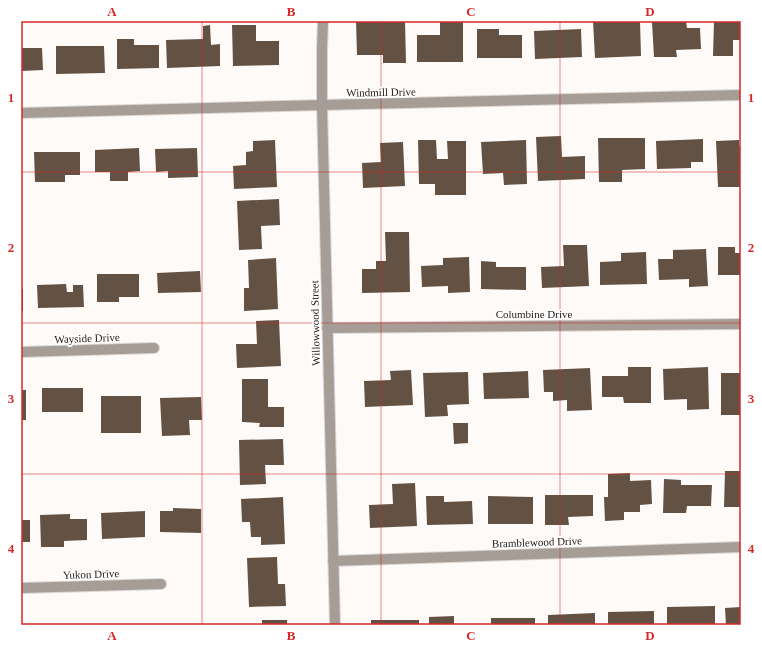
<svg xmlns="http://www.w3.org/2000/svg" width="762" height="646" font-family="Georgia,serif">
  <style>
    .building { fill: #635244 }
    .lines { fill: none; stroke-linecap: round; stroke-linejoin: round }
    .minor-casing { stroke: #dcd7d4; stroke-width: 12 }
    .minor { stroke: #a69d96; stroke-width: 10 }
    .grid { fill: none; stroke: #d62828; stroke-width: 1; stroke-opacity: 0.55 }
    .labels { text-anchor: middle; stroke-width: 4; stroke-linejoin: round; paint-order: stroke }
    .street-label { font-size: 11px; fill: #28201a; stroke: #fff }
    .neatline { fill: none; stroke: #d62828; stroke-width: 1.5 }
    .grid-label { font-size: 13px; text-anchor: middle; font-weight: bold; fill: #d62828 }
  </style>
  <rect width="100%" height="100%" fill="#fefaf7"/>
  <!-- building -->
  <path class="building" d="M356 21H405L406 63H383V55H357Z
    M440 21H463V62H417V35H440Z
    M593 21H640L641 56 595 58Z
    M686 21 687 28H700L701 49 676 50 677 57H654L652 22Z
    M714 21H741V40H733V56H713Z
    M210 25 211 45 220 44V66L167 68 166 40 203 39V26Z
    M232 25H256V41H279V65L233 66Z
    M477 29H499V35H522V58H477Z
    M581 29 582 57 535 59 534 31Z
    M117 39H134V45H159V68L117 69Z
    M56 46H104L105 73 56 74Z
    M21 48H42L43 70 21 71Z
    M561 136 562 157 585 156V179L538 181 536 137Z
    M598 138H645V169L622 170V182H599Z
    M703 139V162H691V168L657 169 656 141Z
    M275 140 277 187 234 189 233 166 246 165V152L253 151V141Z
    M418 140H436L437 159H448L447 141H466V195H435V184H419Z
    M526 140 527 184 504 185 503 173 483 174 481 142Z
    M739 140V146H741V187H718L716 141Z
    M403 142 405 186 363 188 362 163 381 162 380 143Z
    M139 148 140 171 128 172V181H110V172H95V150Z
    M197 148 198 177 168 178V171L156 172 155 149Z
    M34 152H80V175H65V182H35Z
    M279 199 280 225 261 226 262 249 239 250 237 201Z
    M385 232H409L410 292 362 293V269H376V261H386Z
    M563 245H587L589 286 542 288 541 267 564 266Z
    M718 247H735V253H741V275H718Z
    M706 249 708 286 689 287V279L659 280 658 259H673V250Z
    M646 252 647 284 600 285V262L621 261V253Z
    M469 257 470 292 448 293V286L422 287 421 266 443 265V258Z
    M276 258 278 309 244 311V288H249L248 260Z
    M481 261 496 262V267H526V290L481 289Z
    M200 271 201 292 158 293 157 273Z
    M97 274H139V297H119V302H97Z
    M66 284 67 292H73V285H83L84 307 38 308 37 285Z
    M21 289H23V311H21Z
    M279 320 281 366 237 368 236 344H257L256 321Z
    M628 367H651V403H624L623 397H602V376H628Z
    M708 367 709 409 687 410V399L664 400 663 369Z
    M590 368 592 410 567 411V400L553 401V392H544L543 370Z
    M411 370 413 405 365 407 364 381 391 380 390 371Z
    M528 371 529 398 484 399 483 373Z
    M468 372 469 404 447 405 448 416 425 417 423 373Z
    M721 373H741V415H721Z
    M242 379H268V407H284V427H259L260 423 242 422Z
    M42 388H83V412H42Z
    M21 390H26V420H21Z
    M101 396H141V433H101Z
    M201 397 202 420H189L190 435 162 436 160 398Z
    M453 423H468V443L454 444Z
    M283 439 284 465H265L266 484 240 485 239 440Z
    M725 471H741V507H724Z
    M630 473V481L651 480 652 504 640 505V512H624V520L605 521 604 497H608V474Z
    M664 479 681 480V485H712L711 506H687L686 513H663Z
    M415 483 417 526 370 528 369 505 393 504 392 484Z
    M545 495H593V516L568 517 569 525H545Z
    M426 496H444V502L472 501 473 524 427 525Z
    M488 496 533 497V524H488Z
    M283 497 285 544 261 545V537H251L250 522H242L241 499Z
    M173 508 201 509V533L160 532V511H173Z
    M145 511V537L102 539 101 513Z
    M70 514V519H87V540L64 541V547H41L40 515Z
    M21 520H30V542H21Z
    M277 557 278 584H285L286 606 249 607 247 558Z
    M715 606V625H667V607Z
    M741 607V625H726L725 608Z
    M654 611V625H608V612Z
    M595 613V625H548V615Z
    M454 616V625H429V617Z
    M491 618H535V625H491Z
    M262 620H287V625H262Z
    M371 620H419V625H371Z"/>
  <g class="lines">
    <defs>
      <path id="minor" d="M323 21 322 49V105L335 625
        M21 113 322 105 741 95
        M327 328 741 324
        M21 352 154 348
        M333 561 741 547
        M21 588 161 584"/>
    </defs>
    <!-- minor casing -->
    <use href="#minor" class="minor-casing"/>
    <!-- minor -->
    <use href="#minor" class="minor"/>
  </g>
  <!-- grid -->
  <path class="grid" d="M202 21V625M381 21V625M560 21V625M21 172H741M21 323H741M21 474H741"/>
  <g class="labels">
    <!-- street labels -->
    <g class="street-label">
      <text transform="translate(381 92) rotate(-1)" y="4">Windmill Drive</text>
      <text x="534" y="318">Columbine Drive</text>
      <text transform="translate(315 323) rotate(-91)" y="4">Willowwood Street</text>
      <text transform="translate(87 338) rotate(-2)" y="4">Wayside Drive</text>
      <text transform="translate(537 542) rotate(-2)" y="4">Bramblewood Drive</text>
      <text transform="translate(91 574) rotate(-2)" y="4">Yukon Drive</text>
    </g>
  </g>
  <!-- border -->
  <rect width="762" height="646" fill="none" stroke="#ffffff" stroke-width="44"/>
  <rect x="22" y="22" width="718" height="602" class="neatline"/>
  <g class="grid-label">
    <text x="112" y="16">A</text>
    <text x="291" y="16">B</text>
    <text x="471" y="16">C</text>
    <text x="650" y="16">D</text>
    <text x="11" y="102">1</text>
    <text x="751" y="102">1</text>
    <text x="11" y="252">2</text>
    <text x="751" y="252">2</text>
    <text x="11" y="403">3</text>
    <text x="751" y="403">3</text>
    <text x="11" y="553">4</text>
    <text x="751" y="553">4</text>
    <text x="112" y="640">A</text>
    <text x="291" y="640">B</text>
    <text x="471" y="640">C</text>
    <text x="650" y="640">D</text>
  </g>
</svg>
